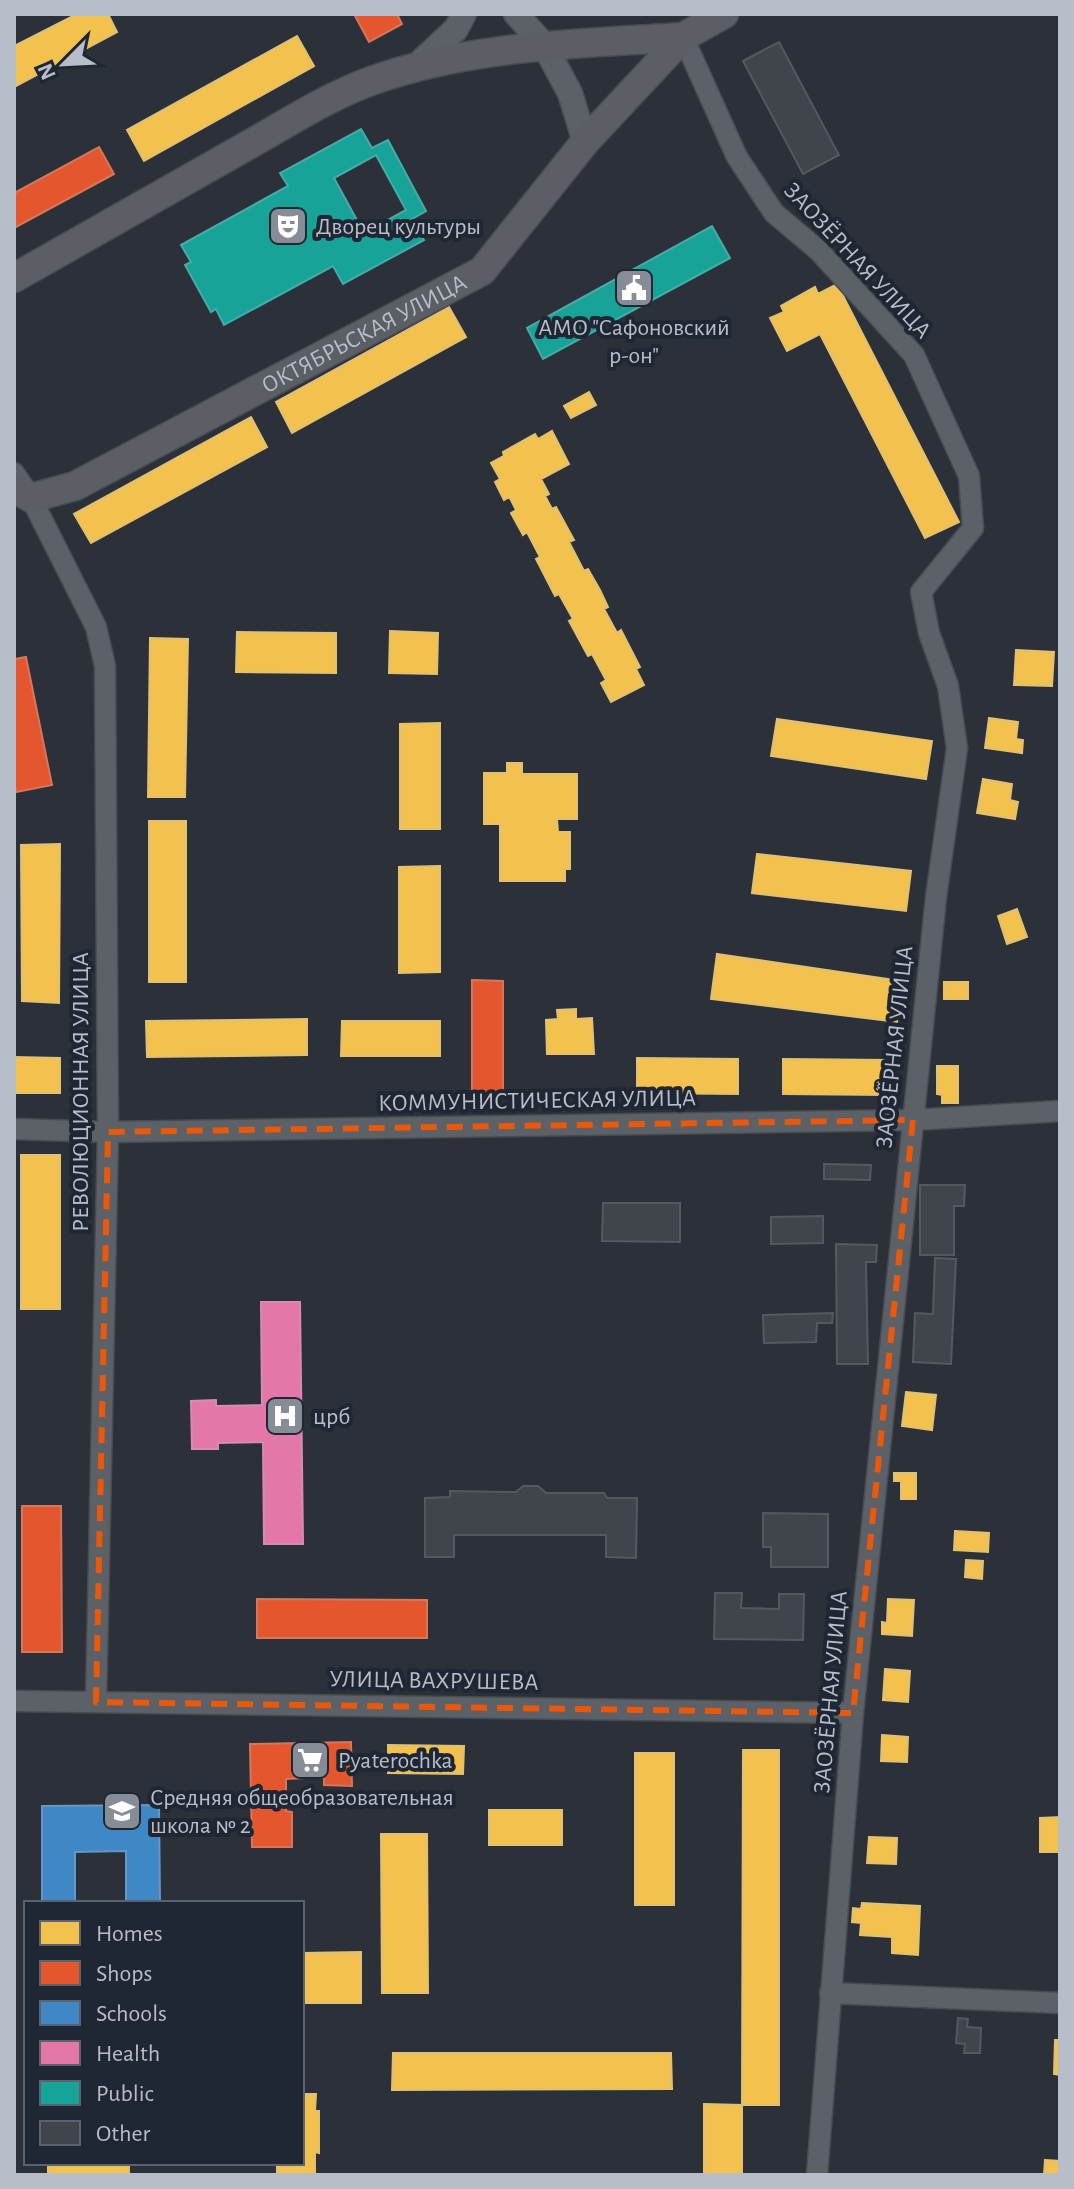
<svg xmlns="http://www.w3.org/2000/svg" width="1074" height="2189" font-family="'Alegreya Sans',sans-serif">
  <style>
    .homes { fill: #f2c14e; stroke: #e0c073; stroke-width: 2 }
    .shops { fill: #e4572e; stroke: #d6765c; stroke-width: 2 }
    .schools { fill: #3f88c5; stroke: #6398c6; stroke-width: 2 }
    .health { fill: #e377a8; stroke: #d68cb2; stroke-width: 2 }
    .public { fill: #17a398; stroke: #47aba7; stroke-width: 2; fill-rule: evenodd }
    .building { fill: #40454b; stroke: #545961; stroke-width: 2 }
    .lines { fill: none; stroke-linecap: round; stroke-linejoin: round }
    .minor-casing { stroke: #484c52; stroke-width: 23 }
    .tertiary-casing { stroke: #484c52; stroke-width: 27 }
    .secondary-casing { stroke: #484c52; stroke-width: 31 }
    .minor { stroke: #5c6067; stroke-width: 20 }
    .tertiary { stroke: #5c6067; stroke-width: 24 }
    .secondary { stroke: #5b5e65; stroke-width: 28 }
    .marked { fill: none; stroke: #e8590c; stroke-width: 6; stroke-dasharray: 16 10; stroke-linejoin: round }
    .labels { text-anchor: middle; stroke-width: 8; stroke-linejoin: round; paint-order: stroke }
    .poi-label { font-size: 24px; fill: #b7bec9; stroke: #202734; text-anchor: start }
    .street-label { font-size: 24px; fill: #b7bec9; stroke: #202734 }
  </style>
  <rect width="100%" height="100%" fill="#2c3139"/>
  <!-- homes -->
  <path class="homes" d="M77 14H108L117 32 14 87V46Z
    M297 36 314 66 144 161 127 130Z
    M837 284 959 522 925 538 820 334 787 351 770 318 784 312 781 306 815 287 818 294Z
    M449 307 466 337 292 433 276 402Z
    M589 392 596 405 571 418 564 406Z
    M251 417 267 447 91 543 74 514Z
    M552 431 569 464 541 479 549 494 545 496 552 509 556 507 574 540 569 542 584 571 588 569 600 590 608 607 604 609 617 633 621 630 640 667 636 669 644 685 611 702 601 683 606 680 592 654 588 656 569 621 573 619 559 594 555 596 536 559 540 557 527 532 523 535 511 513 516 510 511 500 509 497 504 500 495 482 500 479 491 463 504 456 503 452 535 434 538 439Z
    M390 631 438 633 437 674 389 673Z
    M237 632 336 633V673L236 672Z
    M150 638 188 639 185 797H148Z
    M1016 650 1054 652 1052 686 1014 685Z
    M989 718 1018 722 1016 739 1023 740 1022 753 985 748Z
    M777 719 932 741 926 779 771 756Z
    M440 723V829H400V724Z
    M507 763H522V774H577V819H557L558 832H570V869H565V881H500V824H484V773H507Z
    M983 779 1012 784 1010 800 1018 802 1015 819 977 813Z
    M149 821H186V982H149Z
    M60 844 59 1003 22 1001 21 845Z
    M757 854 911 871 906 911 752 893Z
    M440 866V972L399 973V867Z
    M1017 909 1027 937 1007 944 998 916Z
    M717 954 902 981 897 1022 711 999Z
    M944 982H968V999H944Z
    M576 1009V1019L592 1018 594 1054H547L546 1020 558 1019 557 1010Z
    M307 1019V1055L147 1057 146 1021Z
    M342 1021H440V1056H341Z
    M14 1057 60 1058V1093H14Z
    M637 1058 738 1059V1094L637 1093Z
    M783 1059 888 1060V1095L783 1094Z
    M937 1066H958V1103H942V1095L937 1094Z
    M21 1155H60V1309H21Z
    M906 1392 936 1395 932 1430 902 1426Z
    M894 1473H916V1499H901V1481H894Z
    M955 1531 989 1533 988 1552 954 1550Z
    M966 1560 983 1561 982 1579 965 1577Z
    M888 1599 914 1600 912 1636 882 1634V1622L887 1623Z
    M885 1669 910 1671 908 1702 883 1700Z
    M882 1735 908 1737 907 1762 881 1761Z
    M388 1745 464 1746 463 1774 388 1773Z
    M743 1750H779V2105H742Z
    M635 1753H674V1905H635Z
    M489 1810H562V1845H489Z
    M1060 1817V1852H1040V1818Z
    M381 1834H427L428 1993H382Z
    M869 1837 897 1838 896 1864 867 1863Z
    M862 1903 920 1906 918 1955 892 1953V1937L860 1935 861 1923 852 1922 853 1908 861 1909Z
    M361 1952V2003H302V1953Z
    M1055 2040H1060V2075L1054 2074Z
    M393 2053H671L672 2089 392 2090Z
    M302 2094H316L315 2111H319V2153L315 2152V2175H277V2163H302Z
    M704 2104 742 2105V2175H704Z
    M1045 2160 1060 2161V2175H1044Z
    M48 2163H129V2175H48Z"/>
  <!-- shops -->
  <path class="shops" d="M354 14H397L402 24 369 42Z
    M99 147 114 174 14 228V193Z
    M26 657 52 785 16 792 14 778V659Z
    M472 980 503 981V1093H472Z
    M22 1506H61L62 1652H22Z
    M257 1599 427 1600V1638H257Z
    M351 1742 352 1786 324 1785V1777L286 1779V1811L292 1812V1847H252L250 1744Z"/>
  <!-- schools -->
  <path class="schools" d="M159 1805 160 1903H126V1851L75 1852V1903H42V1806Z"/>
  <!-- health -->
  <path class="health" d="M261 1302H300L303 1544H264L263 1442 218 1443V1449H192L191 1401 216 1400V1406L262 1405Z"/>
  <!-- public -->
  <path class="public" d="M361 129 372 148 388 140 426 211 412 219 424 240 343 284 333 266 224 325 216 309 211 312 185 265 191 262 181 245 288 186 280 173ZM376 155 406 210 364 233 334 178Z
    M712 226 730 258 543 359 527 328Z"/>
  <!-- building -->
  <path class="building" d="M779 42 839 155 803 174 743 61Z
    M824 1164 871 1165 870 1180 824 1179Z
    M920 1185H965L964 1206H954V1255H920Z
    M603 1203H680V1242L602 1241Z
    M823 1216V1243L771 1244V1217Z
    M836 1244 877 1245 876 1262H866L868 1364H837Z
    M935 1258 956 1259 951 1364 913 1362 915 1313 933 1314Z
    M833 1313 832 1323H817L816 1342 764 1343 763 1315Z
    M523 1486H538L546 1493H604L607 1498H637L636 1558 606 1557V1535H454V1557H425V1498L450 1497V1491L516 1492Z
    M763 1513 828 1514V1567H771V1547H763Z
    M715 1593H742L741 1608 779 1609V1594H804L803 1640 714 1639Z
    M958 2018 968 2019 967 2027 981 2028 980 2053H964L965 2044 956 2043Z"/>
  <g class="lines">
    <defs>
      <path id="minor" d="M683 37 737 157 774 213 819 251 914 355 969 476 973 528 921 592 929 633 948 686 957 748 936 897 853 1713 817 2175
        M14 473 31 498 96 627 105 666 108 1132 96 1702
        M14 1129 108 1132 913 1120 1060 1111
        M14 1701 853 1713
        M830 1993 1060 2003"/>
      <path id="tertiary" d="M516 14 544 45 570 93 585 142
        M412 70 456 29 464 14"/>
      <g id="secondary">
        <path d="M14 278C88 236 162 194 236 152 280 128 324 98 371 81 471 45 578 44 683 37"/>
        <path id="s1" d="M14 488 31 498 75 486 482 271 585 142 683 37 724 14"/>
      </g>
    </defs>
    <!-- minor casing -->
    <use href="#minor" class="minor-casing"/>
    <!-- tertiary casing -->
    <use href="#tertiary" class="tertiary-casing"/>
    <!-- secondary casing -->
    <use href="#secondary" class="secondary-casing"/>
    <!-- minor -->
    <use href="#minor" class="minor"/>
    <!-- tertiary -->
    <use href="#tertiary" class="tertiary"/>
    <!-- secondary -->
    <use href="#secondary" class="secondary"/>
  </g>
  <!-- marked area -->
  <path class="marked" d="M913 1120 853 1713 96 1702 108 1132Z"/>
  <!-- icons -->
  <defs>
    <symbol id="theatre-square" viewBox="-11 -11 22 22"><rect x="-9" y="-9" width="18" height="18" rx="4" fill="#868d97" stroke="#202734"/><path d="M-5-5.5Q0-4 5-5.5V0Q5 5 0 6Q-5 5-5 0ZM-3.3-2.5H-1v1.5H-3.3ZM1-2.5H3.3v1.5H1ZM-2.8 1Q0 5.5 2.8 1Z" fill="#fff"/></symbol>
    <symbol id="civic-square" viewBox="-11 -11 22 22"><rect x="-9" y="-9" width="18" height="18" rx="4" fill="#868d97" stroke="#202734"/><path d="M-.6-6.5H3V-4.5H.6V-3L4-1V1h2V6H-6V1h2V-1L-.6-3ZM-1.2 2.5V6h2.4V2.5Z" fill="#fff"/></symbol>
    <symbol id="hospital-square" viewBox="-11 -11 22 22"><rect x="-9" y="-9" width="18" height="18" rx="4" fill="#868d97" stroke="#202734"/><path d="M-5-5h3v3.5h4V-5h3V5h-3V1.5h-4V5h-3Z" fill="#fff"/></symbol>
    <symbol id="supermarket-square" viewBox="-11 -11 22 22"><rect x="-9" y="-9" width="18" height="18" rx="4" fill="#868d97" stroke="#202734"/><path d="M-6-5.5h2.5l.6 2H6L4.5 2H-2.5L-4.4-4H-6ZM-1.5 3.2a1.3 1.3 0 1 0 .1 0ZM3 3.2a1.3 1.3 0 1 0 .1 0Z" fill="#fff"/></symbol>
    <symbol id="school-square" viewBox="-11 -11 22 22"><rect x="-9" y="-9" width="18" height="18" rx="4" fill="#868d97" stroke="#202734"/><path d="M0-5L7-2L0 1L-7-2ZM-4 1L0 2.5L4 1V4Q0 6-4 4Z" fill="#fff"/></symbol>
  </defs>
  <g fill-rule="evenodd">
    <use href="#theatre-square" x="266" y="204" width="44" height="44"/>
    <use href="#civic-square" x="612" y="266" width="44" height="44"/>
    <use href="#hospital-square" x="263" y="1394" width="44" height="44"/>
    <use href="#supermarket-square" x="288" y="1738" width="44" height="44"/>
    <use href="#school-square" x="100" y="1789" width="44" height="44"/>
  </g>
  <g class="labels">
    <!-- poi labels -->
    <g class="poi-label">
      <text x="316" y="234">Дворец культуры</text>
      <text x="634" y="335" text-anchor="middle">АМО "Сафоновский<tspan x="634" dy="28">р-он"</tspan></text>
      <text x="313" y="1424">црб</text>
      <text x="338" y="1768">Pyaterochka</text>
      <text x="150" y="1805">Средняя общеобразовательная<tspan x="150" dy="28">школа № 2</tspan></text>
    </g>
    <!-- street labels -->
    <g class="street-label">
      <text transform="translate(858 260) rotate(47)" y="8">ЗАОЗЁРНАЯ УЛИЦА</text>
      <text dy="8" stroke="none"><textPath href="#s1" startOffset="392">ОКТЯБРЬСКАЯ УЛИЦА</textPath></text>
      <text transform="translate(894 1047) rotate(-84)" y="8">ЗАОЗЁРНАЯ УЛИЦА</text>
      <text transform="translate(80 1092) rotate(-90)" y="8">РЕВОЛЮЦИОННАЯ УЛИЦА</text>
      <text transform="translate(537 1100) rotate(-1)" y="8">КОММУНИСТИЧЕСКАЯ УЛИЦА</text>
      <text transform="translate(434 1680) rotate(1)" y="8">УЛИЦА ВАХРУШЕВА</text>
      <text transform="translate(830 1692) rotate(-85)" y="8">ЗАОЗЁРНАЯ УЛИЦА</text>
    </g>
  </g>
  <!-- border -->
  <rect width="1074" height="2189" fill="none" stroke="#b7bec9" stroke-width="32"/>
  <!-- legend -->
  <rect x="24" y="1901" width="280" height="264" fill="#202734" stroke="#5c6370" stroke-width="2"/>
  <rect x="40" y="1921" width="40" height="24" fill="#f2c14e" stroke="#5c6370" stroke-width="2"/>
  <text x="96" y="1941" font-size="24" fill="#b7bec9">Homes</text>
  <rect x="40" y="1961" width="40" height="24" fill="#e4572e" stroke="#5c6370" stroke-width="2"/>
  <text x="96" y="1981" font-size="24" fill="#b7bec9">Shops</text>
  <rect x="40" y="2001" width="40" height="24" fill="#3f88c5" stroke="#5c6370" stroke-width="2"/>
  <text x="96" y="2021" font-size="24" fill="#b7bec9">Schools</text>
  <rect x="40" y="2041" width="40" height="24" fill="#e377a8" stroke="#5c6370" stroke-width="2"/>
  <text x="96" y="2061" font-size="24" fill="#b7bec9">Health</text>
  <rect x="40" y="2081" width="40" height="24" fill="#17a398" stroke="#5c6370" stroke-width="2"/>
  <text x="96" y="2101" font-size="24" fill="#b7bec9">Public</text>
  <rect x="40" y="2121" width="40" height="24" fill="#40454b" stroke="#5c6370" stroke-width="2"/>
  <text x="96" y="2141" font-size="24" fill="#b7bec9">Other</text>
  <!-- north arrow -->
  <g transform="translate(64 64) rotate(246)" stroke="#202734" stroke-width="6" paint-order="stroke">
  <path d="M0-6L14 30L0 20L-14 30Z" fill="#b7bec9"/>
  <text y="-12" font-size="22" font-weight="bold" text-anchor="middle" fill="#b7bec9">N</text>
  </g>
</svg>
